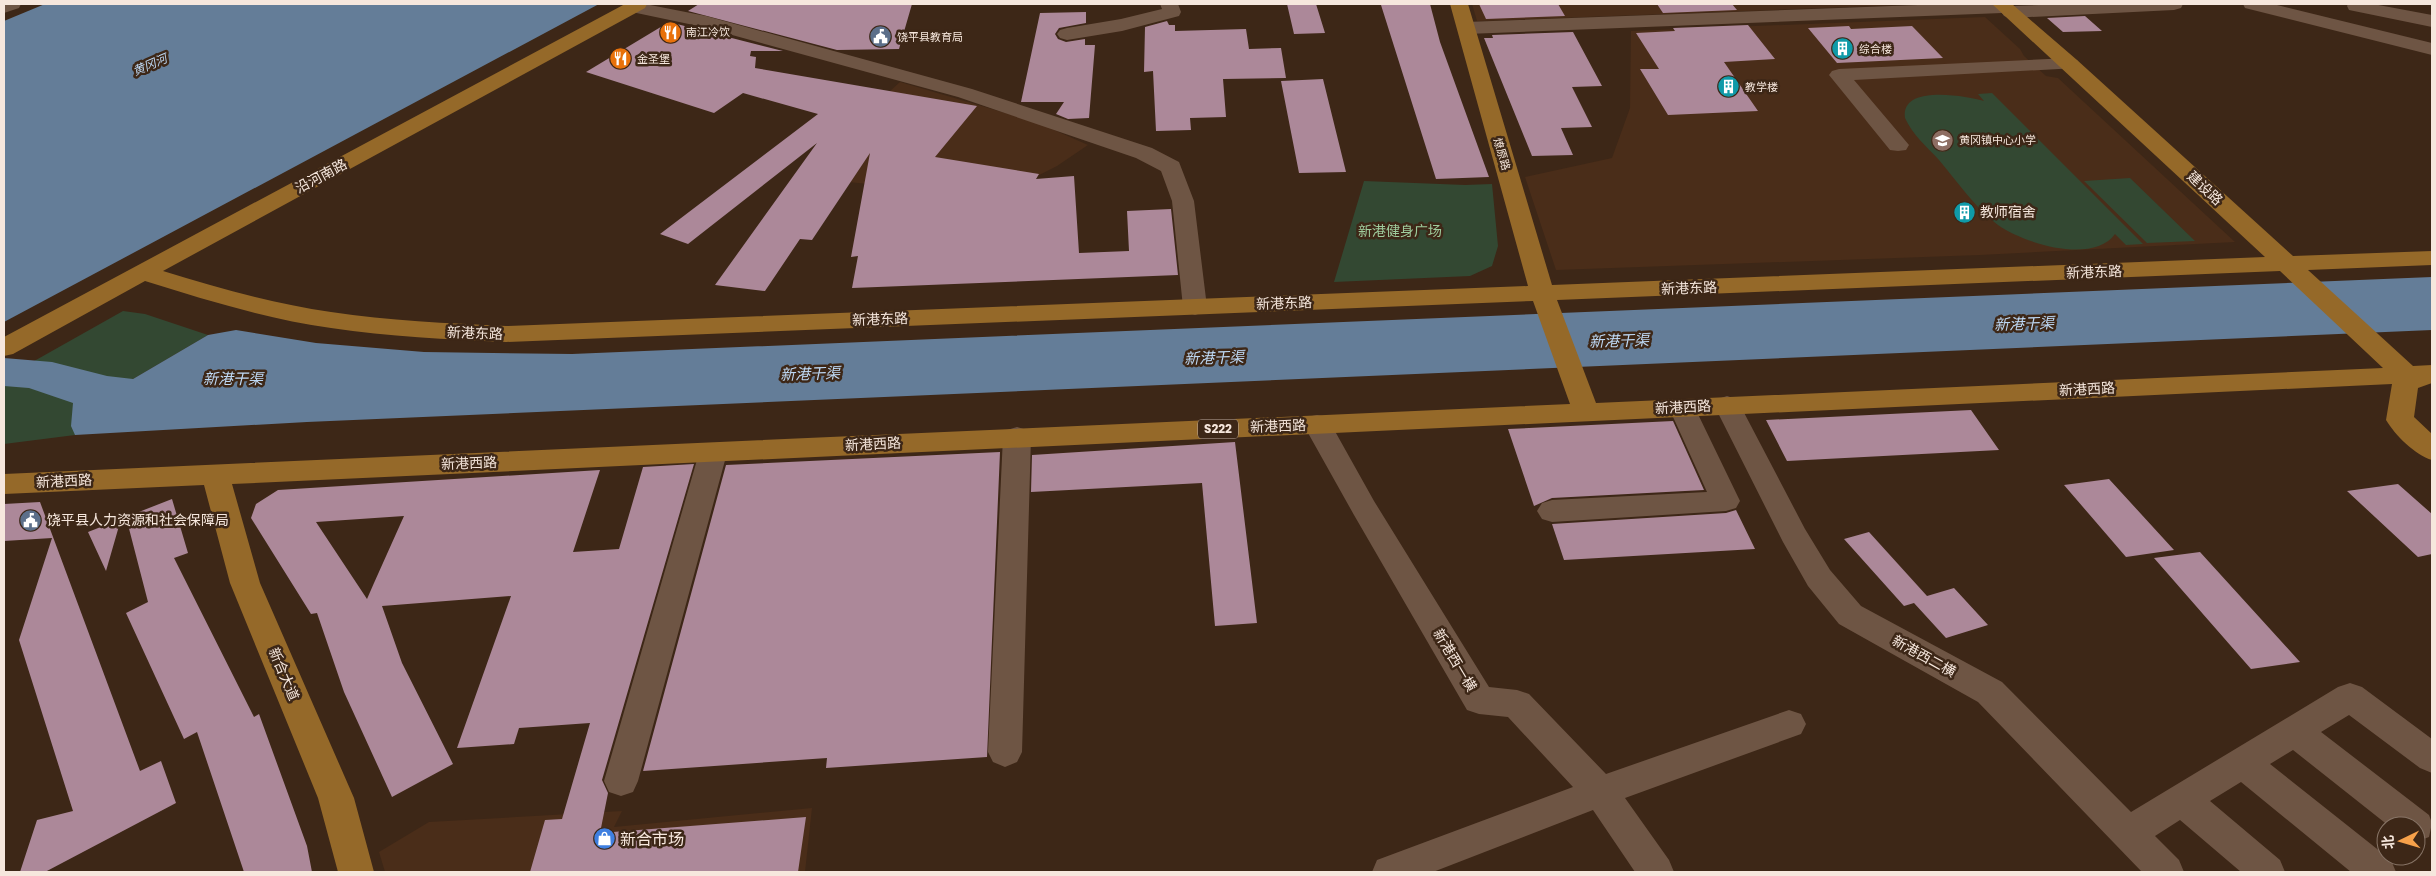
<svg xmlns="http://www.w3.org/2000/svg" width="2436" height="876" font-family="Poppins,'Noto Sans SC',sans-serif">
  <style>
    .built { fill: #4a2d19 }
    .green { fill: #334832 }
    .water { fill: #647d98 }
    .building { fill: #ac8899; fill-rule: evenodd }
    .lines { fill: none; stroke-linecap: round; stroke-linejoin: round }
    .minor { fill: #6e5544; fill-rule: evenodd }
    .major { fill: #956929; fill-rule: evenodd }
    .labels { text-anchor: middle; stroke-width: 5; stroke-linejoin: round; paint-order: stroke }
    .far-poi-label { font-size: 11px; fill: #f6e7dd; stroke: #3d2717; text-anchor: start }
    .far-street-label { font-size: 11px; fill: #f6e7dd; stroke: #3d2717 }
    .far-water-label { font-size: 12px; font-style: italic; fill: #bed9f5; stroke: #3d2717 }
    .shield { fill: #3d2717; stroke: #beada2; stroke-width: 1 }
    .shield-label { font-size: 12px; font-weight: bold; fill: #f6e7dd }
    .street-label { font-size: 14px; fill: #f6e7dd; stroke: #3d2717 }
    .poi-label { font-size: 14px; fill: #f6e7dd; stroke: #3d2717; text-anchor: start }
    .park-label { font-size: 14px; fill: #9fcc9d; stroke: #3d2717 }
    .water-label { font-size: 15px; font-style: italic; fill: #bed9f5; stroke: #3d2717 }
    .near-poi-label { font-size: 16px; fill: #f6e7dd; stroke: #3d2717; text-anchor: start }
  </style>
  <rect width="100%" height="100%" fill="#3d2717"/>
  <!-- built -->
  <path class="built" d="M1472 4H1930L1477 21Z
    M1985 17 2020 49 2024 56 2046 76 2058 78 2235 242 1980 255 1556 270 1525 177 1612 158 1630 108 1631 31Z
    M900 82 1036 122 1088 145 1057 166 1002 194 983 195 796 177Z
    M812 808 805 872H385L379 852 429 822 622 811 614 827Z"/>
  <!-- green -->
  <path class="green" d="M1992 93 2143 244 2126 245 2115 234C2093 265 2023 243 1998 225 1975 208 1957 181 1939 160 1927 147 1912 134 1905 118 1900 84 1966 96 1984 101L1978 94Z
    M2130 178 2195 241 2147 243 2084 181Z
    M1364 181 1465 185 1492 184 1498 246 1492 266 1470 276 1334 282Z
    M123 311 145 314 208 335 133 379 73 403 75 435 4 444V378Z"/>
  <!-- water -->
  <path class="water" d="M45 4H599L4 322V21Z
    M2432 277V330L307 422 75 435 71 426 73 403 29 388 4 386V358L52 362 107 376 133 379 208 335 236 330 316 343 424 352 572 354Z"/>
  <!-- building -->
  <path class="building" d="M699 4H912L899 49 837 50 688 11Z
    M1287 4H1316L1325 33 1294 34Z
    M1389 4H1430L1440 42 1489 177 1436 179 1381 5Z
    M1479 4H1558L1565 16 1486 19Z
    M1657 4H1732L1737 10 1663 13Z
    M1086 12V23L1059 28 1055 34 1058 39 1066 42 1085 39V45H1095L1089 118 1068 119 1056 114 1064 102H1021L1040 13Z
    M2085 16 2102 31 2063 32 2047 18Z
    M1167 21 1169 25H1175V31L1246 29 1249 49 1281 48 1286 78 1223 79 1226 117 1190 118 1191 130 1156 131 1153 71 1144 72 1145 27Z
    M669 22 783 51H751L750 56 756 57 755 68 977 106 935 157 1039 174 1036 179 1074 176 1079 253 1129 251 1127 211 1171 209 1178 275 852 288 858 256 851 257 870 153 812 240 800 239 765 291 715 285 817 143 688 244 660 234 818 114 743 93 714 113 586 72Z
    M1748 25 1775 59 1724 62 1758 111 1668 115 1640 69H1659L1636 33 1675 31 1673 28Z
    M1849 26 1851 29 1912 26 1943 58 1837 63 1808 28Z
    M1573 32 1602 86 1572 87 1592 127 1561 128 1573 155 1532 156 1484 38H1493L1492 35Z
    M1323 79 1346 172 1299 173 1281 81Z
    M1971 410 1999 450 1787 461 1766 420Z
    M1673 421 1704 490 1552 498 1534 506 1508 429Z
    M1235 442 1257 623 1215 626 1202 483 1031 492 1032 455Z
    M1000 452 987 757 826 768 827 758 643 771 726 465Z
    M694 464 602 780 608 793 600 833 806 817 798 872H530L545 820 562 819 590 723 519 728 514 744 457 748 511 596 382 606 402 663 453 764 392 797 344 692 317 613 311 614 251 518 256 504 278 490 600 470 573 552 619 549 643 467ZM404 516 374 583 367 599 316 522Z
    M2109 479 2174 550 2126 557 2064 485Z
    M2398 484 2432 514V554L2418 557 2347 491Z
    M172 499 188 553 174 558 254 717 259 714 307 846 312 872H244L197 732 184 739 126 613 148 602 126 517Z
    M40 502 140 771 161 761 176 803 45 872H20L37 820 73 811 19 640 52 538 4 541V504Z
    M1736 510 1755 549 1564 560 1552 524 1726 513Z
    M121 519 106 571 88 532Z
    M1869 532 1927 596 1954 588 1988 625 1946 638 1914 603 1904 606 1844 539Z
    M2200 552 2300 662 2251 669 2154 558Z"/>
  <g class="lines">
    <!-- minor -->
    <path class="minor" d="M4 4H21L19 8 4 13Z
      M627 4H645L706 16 972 89 1152 148 1179 162 1194 201 1207 307 1204 312 1195 315 1186 312 1183 307 1172 201 1161 171 1136 158 958 97 703 27 627 11 625 7Z
      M1160 4H1178L1181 12 1179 16 1122 31 1067 40 1060 38 1057 34 1060 30 1067 28 1121 19 1162 9Z
      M1945 4H2011L2013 6 2066 4H2183L2181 8 2174 10 2011 18 2004 16 2002 13 1466 34 1459 32 1457 28 1459 24 1466 22Z
      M2243 4H2273L2432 43V55L2245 8Z
      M2348 4H2373L2432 15V27L2349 10 2347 6Z
      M2070 58 2077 60 2080 64 2077 68 1854 80 1909 145 1906 150 1898 151 1890 150 1829 75 1832 71 1839 69Z
      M1727 396 1736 399 1740 405 1805 529 1830 570 1861 606 2002 682 2131 812 2338 687 2350 683 2362 687 2432 739V773L2420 768 2349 715 2321 732 2429 815 2432 823 2429 837 2416 842V826H2389L2293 750 2270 764 2391 860 2396 872H2351L2241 782 2210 801 2280 860 2285 872H2241L2180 820 2155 836 2179 860 2184 872H2142L1978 702 1839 624 1808 586 1783 542 1714 405 1718 399Z
      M1682 399 1691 402 1695 408 1740 501 1736 508 1726 511 1552 522 1542 519 1537 511 1542 503 1552 500 1707 492 1669 408 1673 402Z
      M1317 415 1327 417 1374 501 1489 687 1517 690 1529 694 1606 774 1789 710 1801 714 1806 724 1801 734 1625 798 1669 860 1674 872H1635L1593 810 1433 872H1372L1377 860 1573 787 1508 717 1479 714 1467 710 1354 515 1303 424 1307 417Z
      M1017 427 1027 430 1031 437 1022 752 1017 762 1005 767 993 762 988 752 1003 437 1007 430Z
      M713 443 723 446 727 453 638 781 633 792 621 796 609 792 604 781 699 453 703 446Z"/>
    <!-- major -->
    <path class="major" d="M625 4H647L645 8 163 271C218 288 274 304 331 312 389 321 447 323 506 326L1528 286 1450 4H1468L1552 285 2265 257 1992 4H2012L2077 60 2293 256 2432 251V265L2308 270 2413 366 2432 365V383L2418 388 2414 417 2432 434V460C2415 455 2395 435 2386 420L2392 384 232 484 260 583 354 798 374 872H338L318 798 230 583 204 485 4 494V474L1570 404 1533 301 506 342C447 339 389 337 331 328 267 319 206 300 145 281L13 354 4 356V337ZM2280 271 2383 368 1596 403 1557 300Z"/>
  </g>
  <!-- icons -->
  <defs>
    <symbol id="restaurant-disc" viewBox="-11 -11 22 22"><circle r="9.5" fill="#e8710a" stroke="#3d2717"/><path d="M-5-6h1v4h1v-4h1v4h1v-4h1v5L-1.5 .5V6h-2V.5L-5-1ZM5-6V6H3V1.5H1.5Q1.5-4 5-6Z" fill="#fff"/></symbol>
    <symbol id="civic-disc" viewBox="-11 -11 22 22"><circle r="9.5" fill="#5c6f8a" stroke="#3d2717"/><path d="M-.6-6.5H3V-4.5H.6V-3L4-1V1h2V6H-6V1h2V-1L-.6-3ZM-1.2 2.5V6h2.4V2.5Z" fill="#fff"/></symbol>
    <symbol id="building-disc" viewBox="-11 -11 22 22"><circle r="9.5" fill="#0f9aa8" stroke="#3d2717"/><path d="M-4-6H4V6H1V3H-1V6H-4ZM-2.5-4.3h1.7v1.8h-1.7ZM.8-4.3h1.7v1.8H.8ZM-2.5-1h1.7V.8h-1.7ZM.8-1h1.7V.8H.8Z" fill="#fff"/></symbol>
    <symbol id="school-disc" viewBox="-11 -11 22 22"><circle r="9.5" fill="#8d6e63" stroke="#3d2717"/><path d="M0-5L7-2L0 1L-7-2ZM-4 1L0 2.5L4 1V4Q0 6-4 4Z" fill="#fff"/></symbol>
    <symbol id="shop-disc" viewBox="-11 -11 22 22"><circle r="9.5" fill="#3f7fe0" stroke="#3d2717"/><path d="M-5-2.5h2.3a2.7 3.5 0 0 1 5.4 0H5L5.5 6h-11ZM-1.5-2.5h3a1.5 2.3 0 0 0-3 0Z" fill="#fff"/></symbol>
  </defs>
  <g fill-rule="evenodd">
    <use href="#restaurant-disc" x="658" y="20" width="25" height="25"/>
    <use href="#civic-disc" x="868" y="24" width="25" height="25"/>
    <use href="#building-disc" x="1830" y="36" width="25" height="25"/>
    <use href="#restaurant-disc" x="608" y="46" width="25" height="25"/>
    <use href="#building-disc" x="1716" y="74" width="25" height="25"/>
    <use href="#school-disc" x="1930" y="128" width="25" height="25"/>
    <use href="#building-disc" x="1952" y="200" width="25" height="25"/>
    <use href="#civic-disc" x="18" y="508" width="25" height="25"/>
    <use href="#shop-disc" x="592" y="826" width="25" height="25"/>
  </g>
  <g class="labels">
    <!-- far-poi labels -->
    <g class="far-poi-label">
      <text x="686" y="36">南江冷饮</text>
      <text x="897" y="41">饶平县教育局</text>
      <text x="1859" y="53">综合楼</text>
      <text x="637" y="63">金圣堡</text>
      <text x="1745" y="91">教学楼</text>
      <text x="1959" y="144">黄冈镇中心小学</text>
    </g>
    <!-- far-street labels -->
    <g class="far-street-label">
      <text transform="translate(1502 154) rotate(74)" y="4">燎原路</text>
    </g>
    <!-- far-water labels -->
    <g class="far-water-label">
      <text transform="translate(150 65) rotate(-23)" y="4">黄冈河</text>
    </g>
    <!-- shield labels -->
    <rect class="shield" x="1198" y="419.5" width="40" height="19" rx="4"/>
    <g class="shield-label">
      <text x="1218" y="433">S222</text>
    </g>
    <!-- street labels -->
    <g class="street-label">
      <text transform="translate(321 176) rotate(-28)" y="5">沿河南路</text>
      <text transform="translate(2205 188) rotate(43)" y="5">建设路</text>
      <text transform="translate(2094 272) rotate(-2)" y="5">新港东路</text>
      <text transform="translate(1689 288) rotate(-2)" y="5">新港东路</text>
      <text transform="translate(1284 303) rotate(-2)" y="5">新港东路</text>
      <text transform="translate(880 319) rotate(-2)" y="5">新港东路</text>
      <text transform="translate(475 333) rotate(2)" y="5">新港东路</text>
      <text transform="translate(2087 389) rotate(-3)" y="5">新港西路</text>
      <text transform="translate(1683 407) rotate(-3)" y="5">新港西路</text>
      <text transform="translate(1278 426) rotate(-2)" y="5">新港西路</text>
      <text transform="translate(873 444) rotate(-3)" y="5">新港西路</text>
      <text transform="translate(469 463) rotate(-2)" y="5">新港西路</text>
      <text transform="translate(64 481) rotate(-3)" y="5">新港西路</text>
      <text transform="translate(1924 656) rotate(29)" y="5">新港西二横</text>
      <text transform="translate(1455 660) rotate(59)" y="5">新港西一横</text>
      <text transform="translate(284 674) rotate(67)" y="5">新合大道</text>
    </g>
    <!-- poi labels -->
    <g class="poi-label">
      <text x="1980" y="217">教师宿舍</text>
      <text x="47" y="525">饶平县人力资源和社会保障局</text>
    </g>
    <!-- park labels -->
    <g class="park-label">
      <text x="1400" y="236">新港健身广场</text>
    </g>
    <!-- water labels -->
    <g class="water-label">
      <text transform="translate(2024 324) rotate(-2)" y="5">新港干渠</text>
      <text transform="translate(1619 341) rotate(-2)" y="5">新港干渠</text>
      <text transform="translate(1214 358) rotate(-2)" y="5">新港干渠</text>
      <text transform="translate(810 374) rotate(-2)" y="5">新港干渠</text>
      <text x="233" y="384">新港干渠</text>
    </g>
    <!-- near-poi labels -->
    <g class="near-poi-label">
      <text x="620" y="845">新合市场</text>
    </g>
  </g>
  <!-- border -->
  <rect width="2436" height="876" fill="none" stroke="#f6e7dd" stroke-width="10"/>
  <!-- north arrow -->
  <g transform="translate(2401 841) rotate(265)"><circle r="24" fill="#3d2717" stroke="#877466"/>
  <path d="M0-4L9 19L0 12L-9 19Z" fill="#f7a14a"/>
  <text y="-8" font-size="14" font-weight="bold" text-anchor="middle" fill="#f6e7dd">北</text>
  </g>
</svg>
